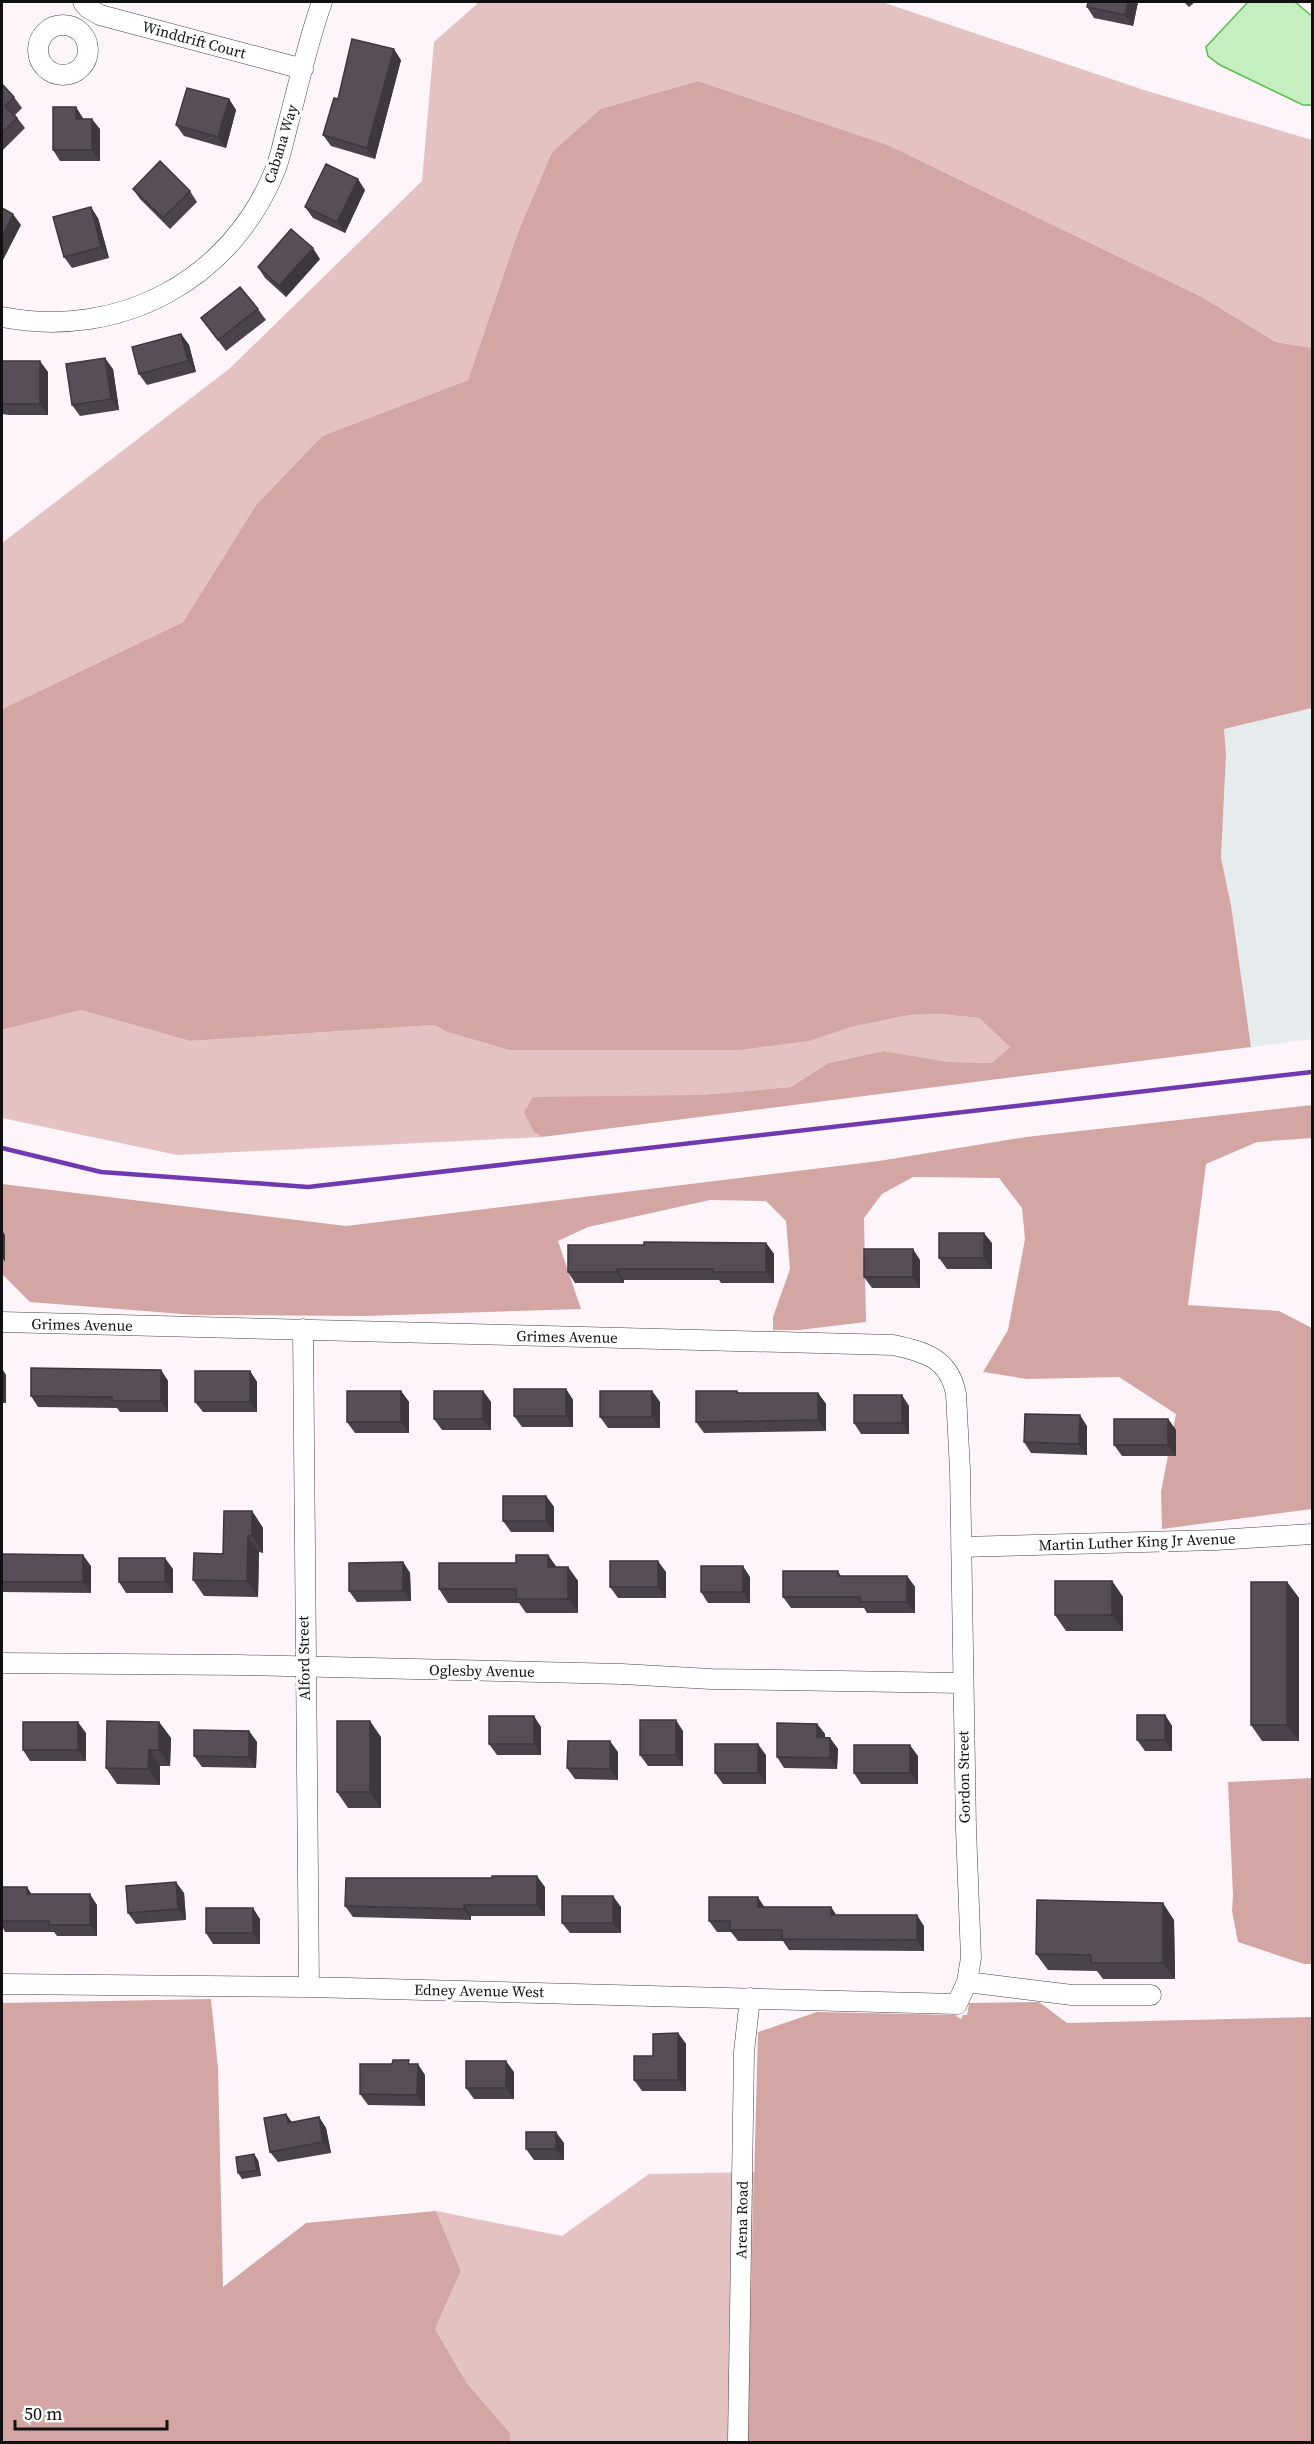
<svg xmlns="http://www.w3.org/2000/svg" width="1314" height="2444" font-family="'Source Serif 4',serif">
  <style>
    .industrial { fill: #e6ebed }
    .green { fill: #e5c2c2 }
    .forest { fill: #d4a6a3 }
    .water { fill: #c5efc0; stroke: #5abd4f; stroke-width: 1.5 }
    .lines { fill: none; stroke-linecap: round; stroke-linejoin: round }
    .minor-casing { stroke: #434343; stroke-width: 21 }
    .minor { stroke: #fff; stroke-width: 20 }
    .rail { stroke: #7039b0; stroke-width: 4.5 }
    .wall { fill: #4b434c }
    .shaded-wall { fill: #3d373e }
    .building { fill: #574e58; stroke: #3d373e; stroke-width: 1.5 }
    .labels { text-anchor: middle; stroke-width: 6; stroke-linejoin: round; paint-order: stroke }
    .street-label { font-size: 15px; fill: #101010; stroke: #fff }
  </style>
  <rect width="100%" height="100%" fill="#fef5fb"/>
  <!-- industrial -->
  <path class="industrial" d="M1312 708V1039L1251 1047 1231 905 1221 858 1226 754 1224 729Z"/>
  <!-- green -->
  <path class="green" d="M479 2H882L1144 90 1312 140V348L1276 342 1202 297 888 145 698 81 600 109 552 152 518 232 468 380 322 436 256 505 183 622 2 709V543L229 369 422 181 434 42Z
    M81 1010 190 1041 434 1025 447 1032 509 1050H741L810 1041 851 1027 910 1015 940 1014 979 1018 1010 1047 993 1063 949 1062 884 1051 828 1063 791 1087 701 1095 534 1132 542 1137 177 1155 2 1118V1030Z
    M755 2172 747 2442H511L510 2433 467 2383 435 2329 461 2271 436 2211 562 2236 649 2174Z"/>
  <!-- forest -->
  <path class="forest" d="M698 81 888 145 1202 297 1276 342 1312 348V708L1224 729 1226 754 1221 858 1231 905 1251 1047 542 1137 534 1132 524 1113 533 1097 701 1095 791 1087 828 1063 884 1051 949 1062 992 1063 1010 1047 979 1018 940 1014 910 1015 851 1027 810 1041 741 1050H509L447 1032 434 1025 190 1041 81 1010 2 1030V709L183 622 256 505 322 436 468 380 518 232 552 152 600 109Z
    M1312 1105V1138L1257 1142 1206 1164 1188 1305 1279 1311 1312 1328V1509L1162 1529 1161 1492 1176 1414 1119 1377 1027 1379 983 1372 1008 1330 1025 1239 1022 1208 999 1178 913 1177 882 1194 864 1218 866 1322 799 1330H773V1317L790 1269 786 1221 766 1201 710 1200 588 1227 558 1241 581 1309 364 1316 195 1315 30 1302 2 1274V1184L346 1226 879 1161 1026 1137Z
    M1312 1778V1964H1304L1238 1942 1232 1911 1233 1896 1228 1782Z
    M211 1999 218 2068 223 2287 306 2223 436 2211 461 2271 435 2329 467 2383 510 2433 511 2442H2V2003Z
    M1039 2002 1067 2023 1312 2017V2442H747L758 2032 817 2012 955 2015 961 2019 963 2015H967L969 2003Z"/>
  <!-- water -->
  <path class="water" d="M1248 2H1295L1312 16V105H1303L1220 65 1208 56 1206 47Z"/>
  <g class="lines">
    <defs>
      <path id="minor" d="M83 2 88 8 100 15 303 69
        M38 50a25 25 0 1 1 50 0a25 25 0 1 1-50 0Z
        M2 317C120 340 232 280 276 168 281 154 284 139 288 124 299 83 308 41 322 2
        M2 1322 893 1345C925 1352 949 1358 956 1394L960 1470 966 1829 971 1958 967 1982 957 2004 309 1987 2 1984
        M303 1329 309 1987
        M961 1547 1216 1540 1312 1534
        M2 1663 239 1665 622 1674 711 1679 962 1683
        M967 1982 1072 1995H1151
        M738 2442 744 2052 750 1998"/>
    </defs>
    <!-- minor casing -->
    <use href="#minor" class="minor-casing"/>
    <!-- minor -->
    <use href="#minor" class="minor"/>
    <!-- rail -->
    <path class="rail" d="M2 1148 101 1172 308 1187 1312 1072"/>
  </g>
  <!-- wall -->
  <path class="wall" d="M1138 2 1133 26 1094 18 1087 7Z
    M1184 2H1195L1189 7Z
    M401 60 375 159 331 146 323 135 338 99Z
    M2 84 14 97 22 108 15 115 25 128 3 150 2 148Z
    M229 99 236 110 226 148 184 136 176 125Z
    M83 119 100 129V161H60L53 150Z
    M133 189 190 191 197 202 170 229 140 199Z
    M365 190 345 233 313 218 305 207Z
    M98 218 109 258 72 268 64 257Z
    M320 259 286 297 265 278 258 267Z
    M258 309 266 320 226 351 201 318Z
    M181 334 189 345 196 372 147 385 139 374Z
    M2 361 48 372V415H9L2 414Z
    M113 369 119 410 80 416 72 405Z
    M766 1243 774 1254V1283H721L719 1280H624V1283H575L568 1272 644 1245Z
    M992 1243V1269H947L939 1258Z
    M920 1260V1288H872L864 1277Z
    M2 1369 6 1375V1403H2Z
    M161 1370 168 1381V1412H120L117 1408 38 1407 31 1396Z
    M250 1371 257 1382V1412H203L195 1402Z
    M566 1389 573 1400V1427H522L514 1416Z
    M401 1391 409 1402V1433H355L347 1422Z
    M483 1391 491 1402V1430H442L434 1419Z
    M652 1391 660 1402V1428H608L600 1417Z
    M737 1391 739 1393H818L826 1404V1431L704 1433 696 1422Z
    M909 1406V1434H861L854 1423Z
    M1168 1419 1176 1430V1456H1122L1114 1445Z
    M1087 1426V1455L1031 1453 1024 1442Z
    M546 1496 554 1507V1532H511L503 1521Z
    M252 1511 263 1528V1553L259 1552 258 1597 204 1596 193 1580 223 1554Z
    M2 1554 91 1566V1593L2 1592Z
    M548 1555 556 1567H568L578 1581V1613H526L519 1603H448L439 1589 516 1563Z
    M403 1562 410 1573 411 1601 357 1602 349 1591Z
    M173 1569V1593H126L119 1582Z
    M838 1571 841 1576H907L915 1587V1613H867L864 1608H791L783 1597Z
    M666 1572V1598H618L610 1587Z
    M750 1577V1603H708L701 1592Z
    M1112 1581 1123 1597V1631H1066L1055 1615Z
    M1287 1582 1299 1598V1741H1262L1251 1725Z
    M1165 1715 1172 1726V1751H1145L1137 1740Z
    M159 1722 171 1738 170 1766H160V1785L117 1784 106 1768Z
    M817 1724 825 1734V1738H830L838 1749 837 1769 784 1768 777 1757Z
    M541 1727V1755H497L489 1744Z
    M249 1731 257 1742 256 1768 202 1767 194 1756Z
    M683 1731V1766H648L640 1755Z
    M86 1733V1761H30L23 1750Z
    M381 1737V1808H348L337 1792Z
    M618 1752V1780L575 1779 567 1768Z
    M766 1755V1784H723L715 1773Z
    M918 1756V1784H861L854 1773Z
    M492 1878 545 1887V1916H471V1920L353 1917 345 1906Z
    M2 1887 32 1894 97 1905V1936H57L54 1932H5L2 1926Z
    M184 1893 186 1920 136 1924 128 1913Z
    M621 1907V1933H570L562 1923Z
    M765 1907H831L836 1915 924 1926V1951L789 1950 783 1941H738L731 1932H717L709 1921Z
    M260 1919V1944H213L206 1933Z
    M1174 1920 1175 1979H1103L1097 1971 1048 1970 1036 1954Z
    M678 2033 686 2044V2091H642L634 2080 653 2056Z
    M411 2064 425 2075V2106L368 2105 360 2094Z
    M514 2072V2099H474L466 2088Z
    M319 2117 326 2128 331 2153 278 2162 270 2152 292 2122Z
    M564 2143V2160H534L526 2149Z
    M258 2160 261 2176 242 2179 238 2173Z"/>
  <!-- shaded-wall -->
  <path class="shaded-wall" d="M1128 2H1138L1133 26 1125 15Z
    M394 49 401 60 375 159 367 148Z
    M229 99 236 110 226 148 218 137Z
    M76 107 83 118V129L76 119Z
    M92 119 100 129V161L92 150Z
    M358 179 365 190 345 233 337 222Z
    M91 207 98 218 109 258 101 247Z
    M13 214 21 225 2 262V237Z
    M313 248 320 259 286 297 279 286Z
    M181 334 189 345 196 372 188 361Z
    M105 358 113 369 119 410 111 399Z
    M40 361 48 372V415L40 404Z
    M2 1230 5 1235V1262L2 1257Z
    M984 1233 992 1243V1269L984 1258Z
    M766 1243 774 1254V1283L766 1272Z
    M913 1249 920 1260V1288L913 1277Z
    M617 1269 624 1280V1283L617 1272Z
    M2 1369 6 1375V1403L2 1396Z
    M161 1370 168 1381V1412L161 1401Z
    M250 1371 257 1382V1412L250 1402Z
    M566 1389 573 1400V1427L566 1416Z
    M401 1391 409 1402V1433L401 1422Z
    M483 1391 491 1402V1430L483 1419Z
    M652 1391 660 1402V1428L652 1417Z
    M818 1393 826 1404V1431L818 1420Z
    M902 1395 909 1406V1434L902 1423Z
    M1080 1415 1087 1426V1455L1079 1444Z
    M1168 1419 1176 1430V1456L1168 1445Z
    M546 1496 554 1507V1532L546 1521Z
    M252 1511 263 1528V1553L252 1536Z
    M248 1536 259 1552 258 1597 247 1581Z
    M83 1555 91 1566V1593L83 1582Z
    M548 1555 558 1569 548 1567Z
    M165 1558 173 1569V1593L165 1582Z
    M658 1561 666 1572V1598L658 1587Z
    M403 1562 410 1573 411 1601 403 1591Z
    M743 1566 750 1577V1603L743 1592Z
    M568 1567 578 1581V1613L568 1599Z
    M907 1576 915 1587V1613L907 1602Z
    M1112 1581 1123 1597V1631L1112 1615Z
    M1287 1582 1299 1598V1741L1287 1725Z
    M1165 1715 1172 1726V1751L1165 1740Z
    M534 1716 541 1727V1755L534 1744Z
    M676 1720 683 1731V1766L676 1755Z
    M370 1721 381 1737V1808L370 1792Z
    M78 1722 86 1733V1761L78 1750Z
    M159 1722 171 1738 170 1766 159 1750Z
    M817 1724 825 1734V1748L817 1737Z
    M249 1731 257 1742 256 1768 249 1757Z
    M830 1738 838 1749 837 1769 830 1758Z
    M610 1741 618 1752V1780L610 1769Z
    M758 1744 766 1755V1784L758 1773Z
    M910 1745 918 1756V1784L910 1773Z
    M149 1750 160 1766V1785L148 1769Z
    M537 1876 545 1887V1916L537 1905Z
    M176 1882 184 1893 186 1920 178 1909Z
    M27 1887 34 1898 27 1894Z
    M90 1894 97 1905V1936L90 1925Z
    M613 1896 621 1907V1933L613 1923Z
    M758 1897 765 1908 758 1907Z
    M1163 1903 1174 1920 1175 1979 1163 1963Z
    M464 1905 471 1916V1920L464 1909Z
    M831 1907 838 1918 831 1915Z
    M253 1908 260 1919V1944L253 1933Z
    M917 1915 924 1926V1951L917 1940Z
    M678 2033 686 2044V2091L678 2080Z
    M506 2061 514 2072V2099L506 2088Z
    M418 2064 425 2075V2106L417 2095Z
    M286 2114 294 2125 288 2123Z
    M319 2117 326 2128 331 2153 323 2142Z
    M556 2132 564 2143V2160L556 2149Z
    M254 2154 258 2160 261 2176 257 2170Z"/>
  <!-- building -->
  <path class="building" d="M1088 2H1128L1125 15 1087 7Z
    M352 39 394 49 367 148 323 135 334 98 338 99Z
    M2 84 14 97 5 106 17 118 2 133Z
    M187 88 229 99 218 137 176 125Z
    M53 107H76V119H92V150H53Z
    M160 161 190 191 163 218 133 189Z
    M326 164 358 179 337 222 305 207Z
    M91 207 101 247 64 257 53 217Z
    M2 208 13 214 2 237Z
    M291 229 313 248 279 286 258 267Z
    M240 287 258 309 218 340 201 318Z
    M181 334 188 361 139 374 132 347Z
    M105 358 111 399 72 405 66 364Z
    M2 361H40V404H2Z
    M939 1233H984V1258H939Z
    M644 1242 766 1243V1272H713V1269H617V1272H568V1245H644Z
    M864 1249H913V1277H864Z
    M31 1368 161 1370V1401H112V1397L31 1396Z
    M195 1371H250V1402H195Z
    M514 1389H566V1416H514Z
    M347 1391H401V1422H347Z
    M434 1391H483V1419H434Z
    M600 1391H652V1417H600Z
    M696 1391H737V1393H818V1420L696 1422Z
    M854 1395H902V1423H854Z
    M1025 1414 1080 1415 1079 1444 1024 1442Z
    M1114 1419H1168V1445H1114Z
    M503 1496H546V1521H503Z
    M224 1511H252V1536H248L247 1581 193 1580 194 1553 223 1554Z
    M2 1554 83 1555V1582H2Z
    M516 1555H548V1567H568V1599H516V1589H439V1563H516Z
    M119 1558H165V1582H119Z
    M610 1561H658V1587H610Z
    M403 1562V1591H349V1563Z
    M701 1566H743V1592H701Z
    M783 1571H838V1576H907V1602H860V1597H783Z
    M1055 1581H1112V1615H1055Z
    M1251 1582H1287V1725H1251Z
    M1137 1715H1165V1740H1137Z
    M489 1716H534V1744H489Z
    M640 1720H676V1755H640Z
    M107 1721 159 1722V1750H149L148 1769 106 1768Z
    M337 1721H370V1792H337Z
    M23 1722H78V1750H23Z
    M777 1723 817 1724V1737L830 1738V1758L777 1757Z
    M194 1730 249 1731V1757L194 1756Z
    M568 1741H610V1769L567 1768Z
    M715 1744H758V1773H715Z
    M854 1745H910V1773H854Z
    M492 1876H537V1905H464V1909L345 1906 346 1878H492Z
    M176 1882 178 1909 128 1913 126 1886Z
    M2 1887H27V1894H90V1925H49V1921H2Z
    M562 1896H613V1923H562Z
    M709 1897H758V1907H831V1915H917V1940L782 1939V1930H730V1921H709Z
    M1037 1900 1163 1903V1963H1091V1955L1036 1954Z
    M206 1908H253V1933H206Z
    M678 2033V2080H634V2056H653V2034Z
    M393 2060H409L408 2064H418L417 2095 360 2094V2064H392Z
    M466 2061H506V2088H466Z
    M286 2114 288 2123 319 2117 323 2142 270 2152 264 2118Z
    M526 2132H556V2149H526Z
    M254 2154 257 2170 238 2173 236 2157Z"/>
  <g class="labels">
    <!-- street labels -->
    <g class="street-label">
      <text transform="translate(194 40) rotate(15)" y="5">Winddrift Court</text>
      <text transform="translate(281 144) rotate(-73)" y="5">Cabana Way</text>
      <text transform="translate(82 1325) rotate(1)" y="5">Grimes Avenue</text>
      <text transform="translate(567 1337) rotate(1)" y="5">Grimes Avenue</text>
      <text transform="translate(1137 1542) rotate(-2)" y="5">Martin Luther King Jr Avenue</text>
      <text transform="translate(304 1658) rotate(-91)" y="5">Alford Street</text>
      <text transform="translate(482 1671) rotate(1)" y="5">Oglesby Avenue</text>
      <text transform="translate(964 1777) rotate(-91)" y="5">Gordon Street</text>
      <text transform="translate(479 1991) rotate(1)" y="5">Edney Avenue West</text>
      <text transform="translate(742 2220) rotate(-89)" y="5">Arena Road</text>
    </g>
  </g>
  <!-- border -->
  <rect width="1314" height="2444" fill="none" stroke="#101010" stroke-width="6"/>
  <!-- scale -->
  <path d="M15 2420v9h152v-9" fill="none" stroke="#101010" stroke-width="3"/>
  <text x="24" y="2420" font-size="18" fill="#101010" stroke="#ffffff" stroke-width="4.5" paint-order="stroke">50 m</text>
</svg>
